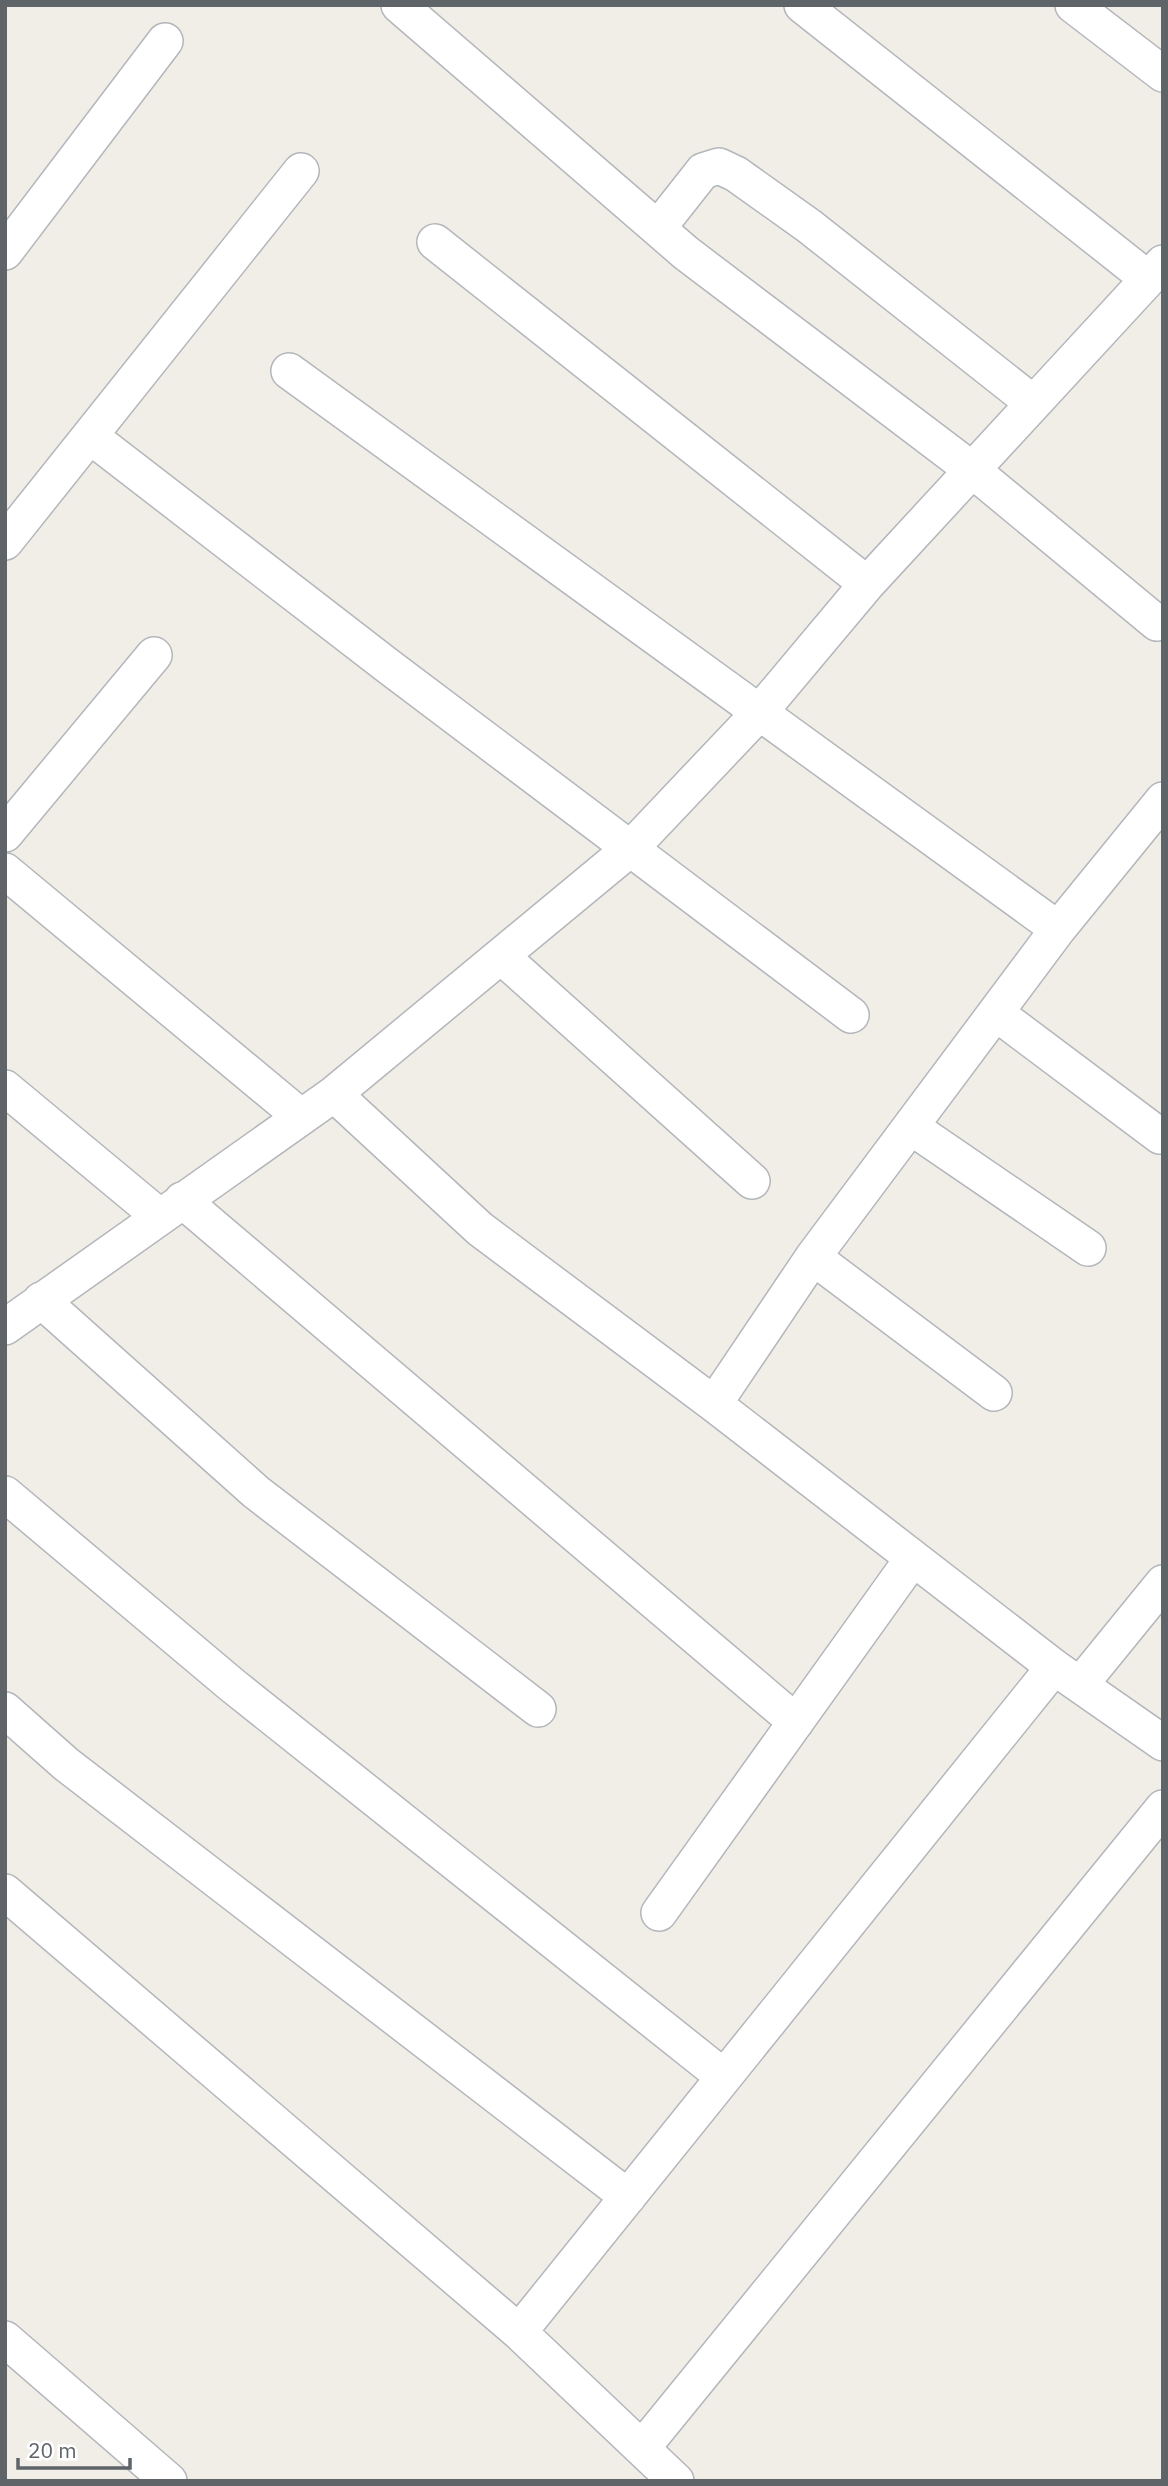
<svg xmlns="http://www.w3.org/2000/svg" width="1168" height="2486" font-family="'IBM Plex Sans',sans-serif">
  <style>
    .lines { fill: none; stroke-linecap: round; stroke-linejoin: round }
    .minor-casing { stroke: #b3b6ba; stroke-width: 38 }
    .minor { stroke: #fff; stroke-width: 35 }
  </style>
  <rect width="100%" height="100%" fill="#f1eee8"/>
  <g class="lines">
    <defs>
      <path id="minor" d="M399 5 686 253 971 469 1157 623
        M802 5 1147 278
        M1073 5 1163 74
        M658 228 703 171 719 166 736 174 809 226 1033 403
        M435 242 867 584
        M5 252 165 41
        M289 371 1058 929
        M90 436 388 666 851 1015
        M5 542 301 171
        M5 834 154 655
        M5 871 300 1116
        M501 956 752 1181
        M996 1013 1160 1136
        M5 1088 159 1216
        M334 1094 480 1229 714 1404 1054 1667 1163 1743
        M911 1127 1088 1248
        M182 1200 796 1722
        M813 1257 994 1393
        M41 1300 256 1492 538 1709
        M5 1327 334 1094 631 848 758 714 867 584 1163 263
        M714 1404 813 1257 1058 929 1163 800
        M5 1494 232 1685 724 2077
        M1080 1685 1163 1583
        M5 1710 66 1764 628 2197
        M5 1892 519 2332 676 2481
        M659 1913 913 1558
        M519 2332 1054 1667
        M5 2339 169 2481
        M643 2447 1163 1808"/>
    </defs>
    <!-- minor casing -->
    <use href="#minor" class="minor-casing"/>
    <!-- minor -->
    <use href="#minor" class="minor"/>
  </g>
  <!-- border -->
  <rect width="1168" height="2486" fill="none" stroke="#5f6468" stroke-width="14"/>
  <!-- scale -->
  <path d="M18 2458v10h112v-10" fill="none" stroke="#5f6468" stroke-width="3.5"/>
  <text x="28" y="2458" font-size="21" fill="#5f6468" stroke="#ffffff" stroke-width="5" paint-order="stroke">20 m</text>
</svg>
